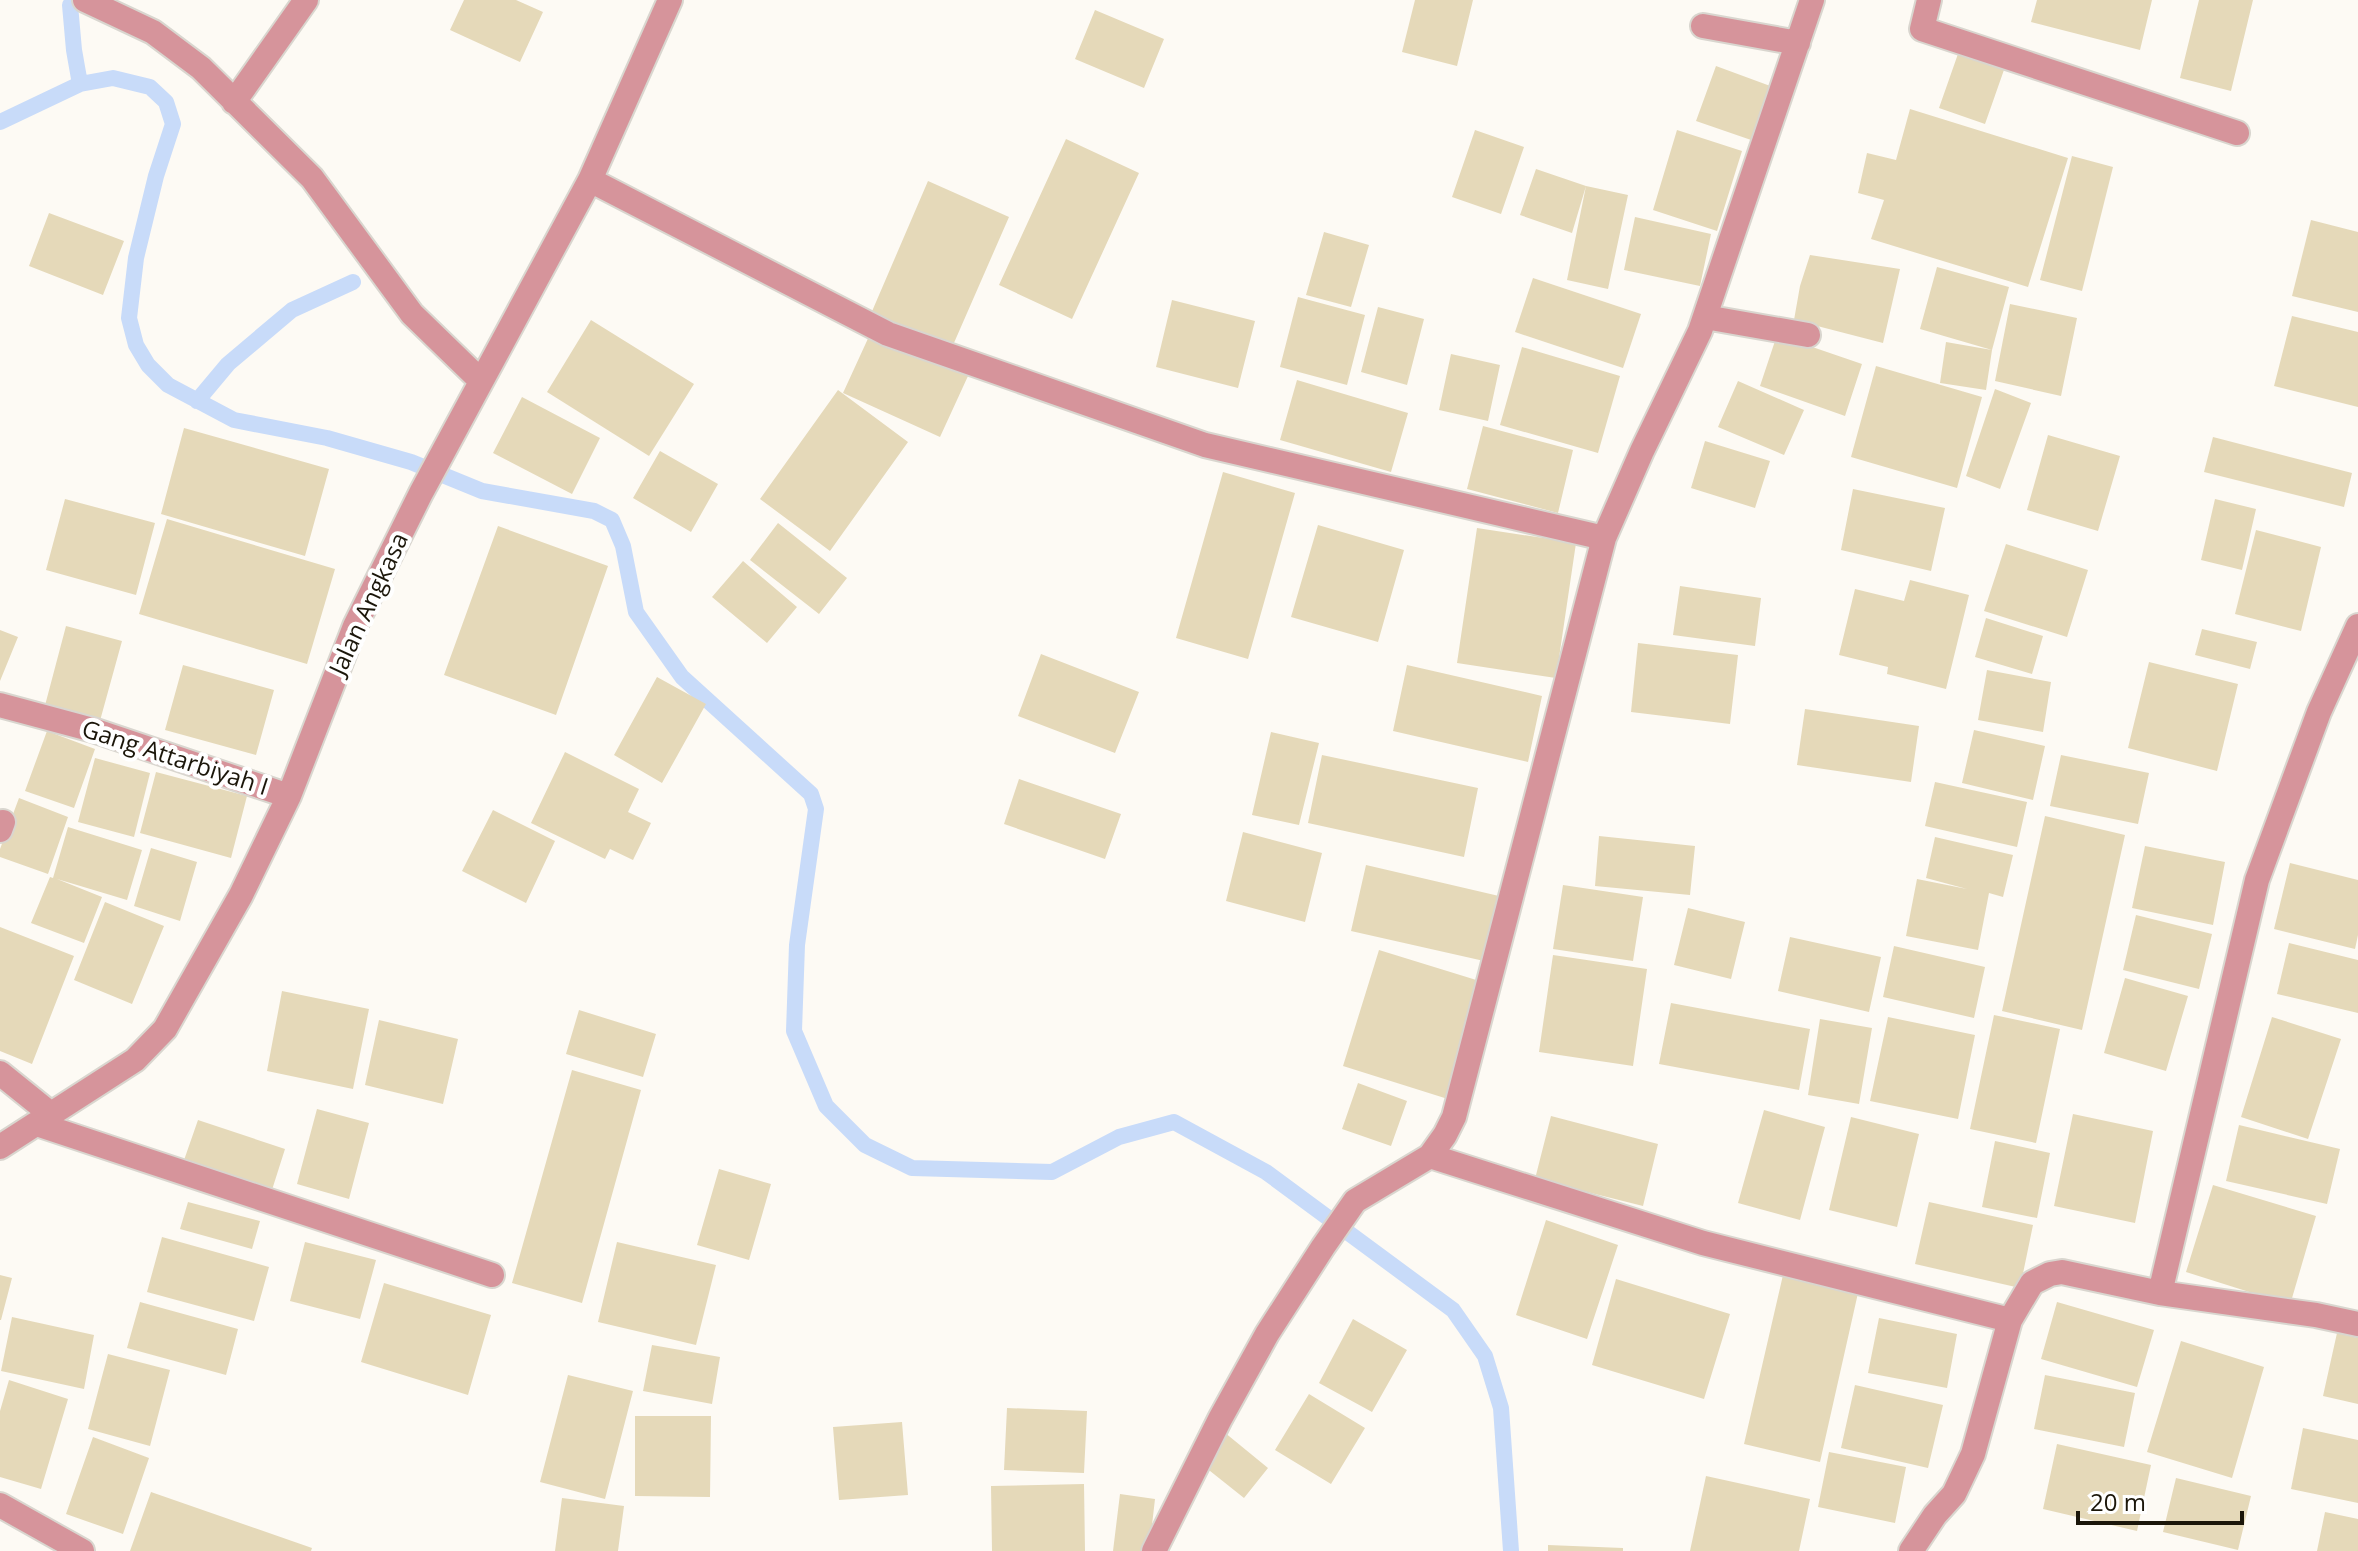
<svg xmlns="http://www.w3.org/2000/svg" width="2358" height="1551" font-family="'Open Sans',sans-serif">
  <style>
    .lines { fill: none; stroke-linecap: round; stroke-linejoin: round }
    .stream { stroke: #c8dbf9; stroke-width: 16 }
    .building { fill: #e5d9b9 }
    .minor-casing { stroke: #d9d6cf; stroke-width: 28 }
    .minor { stroke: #d6949b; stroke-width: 24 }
    .labels { text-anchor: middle; stroke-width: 8; stroke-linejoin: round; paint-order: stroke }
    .street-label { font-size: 24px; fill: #1b160a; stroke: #fff }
  </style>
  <rect width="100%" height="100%" fill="#fdfaf4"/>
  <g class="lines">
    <!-- stream -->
    <path class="stream" d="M70 5 74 50 80 84
      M0 122 80 84 113 78 150 87 166 102 173 124 156 176 136 258 129 318 136 345 148 365 168 385 234 420 327 438 411 462 482 491 594 511 612 520 623 546 636 612 682 677 811 794 816 809 797 945 794 1031 826 1106 865 1145 912 1168 1052 1172 1119 1137 1174 1122 1266 1172 1453 1310 1485 1356 1501 1408 1511 1551
      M197 401 228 364 292 310 353 282"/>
  </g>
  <!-- building -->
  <path class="building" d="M464 0H516L543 12 520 62 450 30Z
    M1415 0H1473L1457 66 1402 52Z
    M2037 0H2152L2140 50 2031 22Z
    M2199 0H2253L2231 91 2180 78Z
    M1095 10 1164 39 1144 88 1075 59Z
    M1959 51 2005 67 1985 124 1939 108Z
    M1716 66 1773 87 1754 141 1696 121Z
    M1910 109 2068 158 2028 287 1871 239 1884 200 1858 193 1867 153 1896 160Z
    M1475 130 1524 147 1501 214 1452 197Z
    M1677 130 1742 151 1717 231 1653 210Z
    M1066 139 1139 173 1072 319 999 285Z
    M2072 156 2113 167 2082 291 2040 280Z
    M1536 169 1586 186 1628 195 1608 289 1567 280 1586 186 1572 233 1520 215Z
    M928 181 1009 217 950 352 870 316Z
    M49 213 124 241 103 295 29 266Z
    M1635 217 1711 234 1700 286 1624 270Z
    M2311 220 2358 232V312L2292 296Z
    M1324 232 1369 245 1351 307 1306 295Z
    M1810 255 1900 269 1883 343 1794 320 1800 286Z
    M1937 267 2009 287 1992 350 1986 390 1940 383 1946 342 1992 350 1920 329Z
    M1533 278 1641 314 1623 368 1515 332Z
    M1298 297 1365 315 1347 385 1280 367Z
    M1172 300 1255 321 1238 388 1156 367Z
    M2010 304 2077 318 2061 396 1995 381Z
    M1378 307 1424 319 1407 385 1361 372Z
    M2292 316 2358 332V407L2274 386Z
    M591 320 694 384 649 456 547 392Z
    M871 332 968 376 940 437 843 393Z
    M1777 335 1862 364 1845 416 1760 386Z
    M1522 347 1620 376 1598 453 1500 425Z
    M1451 354 1500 365 1488 421 1439 410Z
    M1876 366 1982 397 1957 488 1851 457Z
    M1297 380 1408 413 1391 472 1280 440Z
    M1738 381 1804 410 1784 455 1718 427Z
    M1995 389 2031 403 2000 489 1966 476Z
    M838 390 908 442 830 551 760 499Z
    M522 397 600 438 572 494 493 453Z
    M1483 426 1573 450 1558 513 1467 489Z
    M184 428 329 469 305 556 161 514Z
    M2048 435 2120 456 2098 531 2027 510Z
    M2213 437 2352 473 2344 507 2204 472Z
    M1705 441 1770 461 1755 508 1691 488Z
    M660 451 718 484 691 532 633 498Z
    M1223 472 1295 493 1248 659 1176 638Z
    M1853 489 1945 508 1931 571 1841 550Z
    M65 499 155 523 136 595 46 570Z
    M2215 499 2256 509 2242 570 2201 560Z
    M167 519 335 569 307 664 139 614Z
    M778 523 847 578 819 614 750 560Z
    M1318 525 1404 550 1378 642 1291 617Z
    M498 526 608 566 556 715 444 675Z
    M1477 528 1576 543 1556 678 1457 663Z
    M2256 530 2321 547 2301 631 2235 614Z
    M2006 544 2088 570 2067 637 1984 611Z
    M743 561 797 607 767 643 712 597Z
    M1910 580 1969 595 1946 689 1887 674 1888 667 1839 655 1855 589 1904 601Z
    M1680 586 1761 598 1755 646 1673 635Z
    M1986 618 2043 636 2032 674 1975 657Z
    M66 626 122 641 98 728 43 713Z
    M2202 629 2257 642 2250 669 2195 655Z
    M0 630 18 637 0 681Z
    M1638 643 1738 655 1730 724 1631 712Z
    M1041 654 1139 692 1115 753 1018 716Z
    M2149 662 2238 684 2217 771 2128 748Z
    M183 665 274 690 256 755 165 730Z
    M1407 665 1542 696 1528 762 1393 731Z
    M1987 670 2051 682 2043 732 1978 720Z
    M657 677 706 704 662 783 614 755Z
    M1805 709 1919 726 1911 782 1797 765Z
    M1974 730 2045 746 2033 800 1962 783Z
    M47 731 95 749 74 808 25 791Z
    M1271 732 1319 743 1299 825 1252 815Z
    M565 752 639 789 628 812 651 823 633 860 610 849 605 859 531 823Z
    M1322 755 1478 788 1464 857 1308 823Z
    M2061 755 2149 773 2138 824 2050 806Z
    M95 758 150 773 134 837 78 822Z
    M156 772 247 796 231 858 140 833Z
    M1019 779 1121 814 1105 859 1004 824Z
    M1935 782 2027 802 2017 847 1925 826Z
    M19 798 68 817 48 874 0 857V849Z
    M493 810 555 841 526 903 462 871Z
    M2045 816 2125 835 2082 1030 2002 1011Z
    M68 827 142 850 127 900 57 879 102 897 84 943 31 923 50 877 53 878Z
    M1243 832 1322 853 1305 922 1226 901Z
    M1599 836 1695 846 1690 895 1595 886Z
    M1935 837 2013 855 2003 897 1989 893 1978 950 1906 936 1917 879 1967 889 1926 878Z
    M2145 846 2225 862 2213 925 2132 908Z
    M151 848 197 862 180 921 134 906Z
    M2290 863 2358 880V935L2355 949 2274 929Z
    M1366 865 1499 896 1484 961 1351 931Z
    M1563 885 1643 897 1633 961 1553 949Z
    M105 902 164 926 132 1004 74 980Z
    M1688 908 1745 922 1731 979 1674 965Z
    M2136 915 2212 934 2199 989 2123 970Z
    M0 927 74 956 32 1064 0 1051Z
    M1790 937 1881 957 1869 1012 1778 991Z
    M2289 943 2358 960V1013L2277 994Z
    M1894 946 1985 967 1974 1018 1883 997Z
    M1379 950 1486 983 1451 1100 1343 1066Z
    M1553 955 1647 969 1633 1066 1539 1052Z
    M2125 978 2188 996 2166 1071 2104 1053Z
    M282 991 369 1009 353 1089 267 1071Z
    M1671 1003 1810 1029 1799 1090 1659 1064Z
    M579 1010 656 1034 643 1077 566 1054Z
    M1994 1015 2060 1029 2036 1143 1970 1129Z
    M1888 1017 1975 1035 1958 1119 1870 1101Z
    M2272 1017 2341 1039 2308 1139 2241 1117Z
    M1820 1019 1872 1028 1859 1104 1808 1095Z
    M379 1020 458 1039 443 1104 365 1085Z
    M572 1070 641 1090 582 1303 512 1283Z
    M1358 1083 1407 1101 1391 1146 1342 1129Z
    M317 1109 369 1123 349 1199 297 1184Z
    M1764 1110 1825 1127 1800 1220 1738 1203Z
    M2073 1114 2153 1131 2135 1223 2054 1206Z
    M1551 1116 1658 1144 1643 1206 1535 1179Z
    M1851 1117 1919 1134 1897 1227 1829 1210Z
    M198 1120 285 1149 271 1193 183 1163Z
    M2239 1125 2340 1149 2327 1204 2226 1181Z
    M1995 1141 2050 1153 2037 1218 1982 1207Z
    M719 1169 771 1184 749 1260 697 1245Z
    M2213 1185 2316 1216 2290 1305 2186 1272Z
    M188 1202 260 1221 252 1249 180 1229Z
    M1929 1202 2033 1225 2020 1288 1915 1264Z
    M1546 1220 1618 1245 1587 1339 1516 1315Z
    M162 1237 269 1267 254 1321 147 1292Z
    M305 1242 376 1260 360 1319 290 1301Z
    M617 1242 716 1265 696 1345 598 1322Z
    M0 1275 12 1278 1 1320H0Z
    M1783 1275 1858 1293 1820 1462 1744 1444Z
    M1616 1279 1730 1314 1704 1399 1592 1365Z
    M384 1283 491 1315 468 1395 361 1362Z
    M140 1302 238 1329 226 1375 127 1348Z
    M2057 1302 2154 1330 2137 1387 2041 1359Z
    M12 1317 94 1335 84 1389 1 1371Z
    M1879 1318 1957 1334 1947 1388 1868 1373Z
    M1353 1319 1407 1350 1372 1412 1319 1383Z
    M2337 1333 2358 1338V1404L2323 1396Z
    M2181 1341 2264 1367 2232 1478 2147 1452Z
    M652 1345 720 1357 712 1404 643 1391Z
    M108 1354 170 1370 150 1446 88 1429Z
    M568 1375 633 1391 605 1499 540 1482Z
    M2045 1375 2135 1393 2124 1447 2034 1429Z
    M9 1380 68 1399 41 1489 0 1477V1411Z
    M1855 1385 1943 1405 1928 1468 1841 1448Z
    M1309 1394 1365 1428 1331 1484 1275 1450Z
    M1007 1408 1087 1411 1084 1473 1004 1470Z
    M635 1416H711L710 1497 635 1496Z
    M902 1422 908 1495 839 1500 833 1427Z
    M2303 1428 2358 1440V1503L2291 1489Z
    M1224 1432 1268 1468 1244 1498 1200 1463Z
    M93 1437 149 1458 123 1534 66 1514Z
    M2057 1444 2151 1465 2137 1531 2043 1509Z
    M1829 1452 1906 1467 1895 1523 1818 1507Z
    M1706 1476 1810 1499 1799 1551H1690Z
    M2176 1478 2251 1496 2238 1550 2163 1532Z
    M1084 1484 1085 1551H992L991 1486Z
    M151 1492 312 1548 311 1551H130Z
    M1120 1494 1155 1499 1149 1551H1113Z
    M562 1498 624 1506 618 1551H555Z
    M2325 1512 2358 1519V1551H2317Z
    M1548 1545 1623 1548V1551H1548Z"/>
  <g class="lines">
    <defs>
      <path id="minor" d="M85 0 153 32 201 68 312 178 412 314 481 381
        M1929 0 1922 29 2237 133
        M1703 26 1798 43
        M234 102 306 0
        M590 180 888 334 1205 445 1604 538
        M1705 317 1808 335
        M0 705 93 730 289 796
        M0 830 3 822
        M0 1073 52 1115
        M37 1124 492 1275
        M0 1147 135 1060 165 1029 241 895 289 796 355 626 421 493 590 180 670 0
        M1430 1156 1703 1243 2010 1320
        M2160 1293 2257 880 2319 712 2358 626
        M0 1505 82 1551
        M1154 1551 1220 1419 1267 1334 1323 1247 1355 1201 1430 1156 1445 1135 1454 1117 1604 538 1642 451 1700 331 1812 0
        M1911 1551 1935 1515 1954 1494 1973 1454 2010 1320 2032 1283 2050 1274 2062 1272 2160 1293 2316 1315 2358 1324"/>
    </defs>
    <!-- minor casing -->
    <use href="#minor" class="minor-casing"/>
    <!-- minor -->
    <use href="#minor" class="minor"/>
  </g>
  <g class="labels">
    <!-- street labels -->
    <g class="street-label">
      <text transform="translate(369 604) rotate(-65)" y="8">Jalan Angkasa</text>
      <text transform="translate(175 758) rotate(18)" y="8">Gang Attarbiyah I</text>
    </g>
  </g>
  <!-- scale -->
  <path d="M2078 1511v12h164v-12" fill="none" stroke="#1b160a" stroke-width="4"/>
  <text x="2090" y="1511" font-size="24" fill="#1b160a" stroke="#ffffff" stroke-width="6" paint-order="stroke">20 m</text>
</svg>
